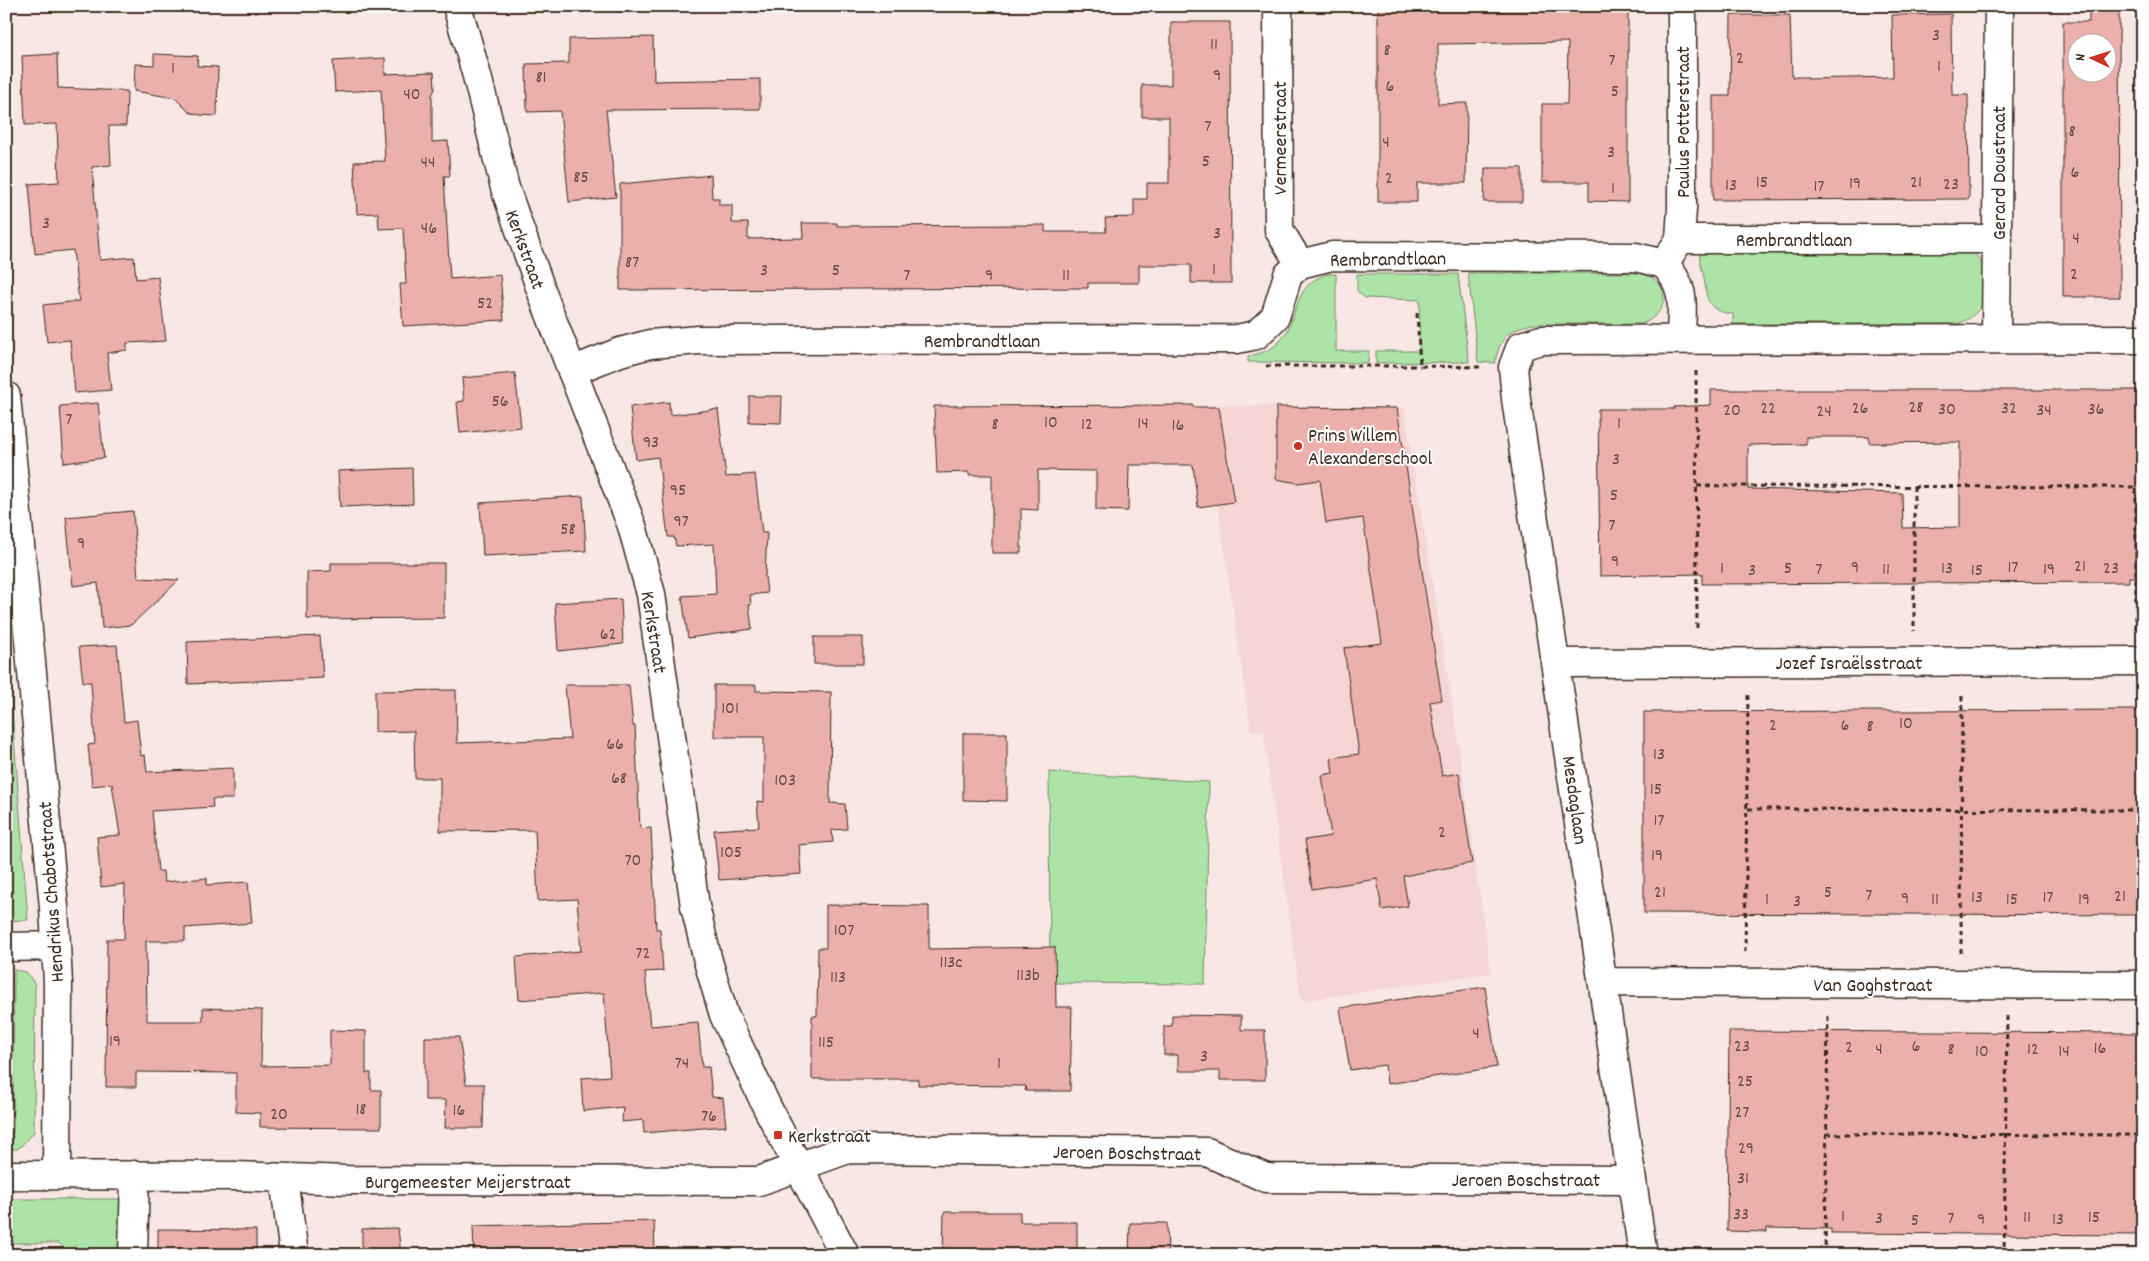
<svg xmlns="http://www.w3.org/2000/svg" width="2149" height="1261" font-family="Dekko,sans-serif">
  <style>
    .built { fill: #f5d6d5 }
    .green { fill: #ace4a8; stroke: #748763 }
    .building { fill: #ecb0ac; stroke: #3b2a1e; fill-rule: evenodd }
    .lines { fill: none; stroke-linecap: round; stroke-linejoin: round }
    .minor-casing { stroke: #3b2a1e; stroke-width: 31 }
    .tertiary-casing { stroke: #3b2a1e; stroke-width: 31 }
    .path { stroke: #3b2a1e; stroke-width: 3; stroke-dasharray: 5 4; stroke-linecap: butt }
    .minor { stroke: #fff; stroke-width: 28 }
    .tertiary { stroke: #fff; stroke-width: 28 }
    .poi-dot { fill: #c8321e; stroke: #fff; stroke-width: 2 }
    .labels { text-anchor: middle; stroke-width: 4; stroke-linejoin: round; paint-order: stroke }
    .number-label { font-size: 18px; fill: #674c42 }
    .street-label { font-size: 20px; fill: #3b2a1e; stroke: #fff }
    .poi-label { font-size: 20px; fill: #3b2a1e; stroke: #fff; text-anchor: start }
  </style>
  <rect width="100%" height="100%" fill="#f9e7e6"/>
  <filter id="ink" filterUnits="userSpaceOnUse"><feTurbulence type="fractalNoise" baseFrequency=".02" numOctaves="2"/><feDisplacementMap in="SourceGraphic" scale="10" xChannelSelector="R" yChannelSelector="G"/><feConvolveMatrix kernelMatrix="1 2 1 2 8 2 1 2 1" color-interpolation-filters="sRGB"/></filter>
  <g filter="url(#ink)">
    <!-- built -->
    <path class="built" d="M1203 405 1404 407 1456 726 1491 973 1301 1001 1263 730 1251 731Z"/>
    <!-- green -->
    <path class="green" d="M1702 247 1968 248C1997 269 1993 313 1957 324H1733V314C1707 312 1707 299 1704 278 1701 263 1697 262 1702 247Z
      M1468 273H1641C1673 282 1670 314 1641 324H1533C1507 329 1500 338 1495 363L1478 362Z
      M1328 274H1336V351H1369L1368 363 1248 362V356C1311 346 1278 288 1328 274Z
      M1357 274H1458L1469 362 1376 363V351H1419L1420 300 1365 298 1357 291Z
      M6 632 28 920 6 921Z
      M1049 772 1209 782 1205 984 1050 983Z
      M14 970 26 972 35 984 34 1132 18 1149H6V1133H13Z
      M6 1199H121L126 1245 117 1255H70L59 1243H6Z"/>
    <!-- building -->
    <path class="building" d="M1378 6H1425V11H1512L1589 9V6H1628V202L1589 201V182H1542V104H1567L1568 42 1438 44V104L1467 103 1466 183H1417V202H1378Z
      M2089 6H2119L2120 297H2063V22H2089ZM2076 42H2106V72H2076Z
      M1951 14 1952 95H1968L1969 199 1713 200V96H1730L1731 15H1790L1792 77H1808V79L1893 77 1892 15Z
      M1171 22H1230L1231 283H1191V265H1139V283H1088V288L620 290V184L711 175 712 198H719V205H732V223H748V239L803 238 802 223H837V226L1045 225V232H1106L1105 218 1134 217V199H1147V183H1169V117H1142V85H1171Z
      M653 37 654 81 760 79V109L606 110 616 197 569 202 560 111 527 112 526 64 569 63V39Z
      M57 54 58 88 127 91 126 126H109L111 165 92 167 100 260 134 257 136 279 158 277 166 341 127 343V350L107 353 111 390 75 393 70 340 47 342 43 305 79 301 73 250 35 254 29 184 59 182 57 124 25 125 22 56Z
      M154 54 198 56 197 66 218 67 217 116 200 115 189 112 175 98 134 91 135 64 154 65Z
      M385 58V74L434 72 435 89 432 95V142L448 141 450 176H444L450 279 500 275 504 320 403 326 400 284H406L403 228 379 229 378 213 357 214 354 162 385 161 381 90 335 92 333 61Z
      M1485 168H1522V202H1484Z
      M515 373 521 427 460 433 457 402 464 401 462 378Z
      M1711 390H2143V577H2129V582L1702 584V574L1600 576 1598 409H1674V407L1711 405ZM1806 437H1869V443L1960 442V527L1903 528 1902 493 1748 489V445L1806 444Z
      M749 396H782L781 423 749 422Z
      M669 402 670 415 718 409 726 477 755 474 762 533H767L765 576 767 593 750 595 751 605H749L752 629 688 638 682 596 716 594 714 544 676 546 674 537H668L658 457 636 460 630 407Z
      M98 403 104 458 64 463 60 406Z
      M1193 405V407H1219L1234 502 1198 507 1193 465H1129L1128 511 1096 510V471L1038 470V510L1021 509V553H992V475H969V472L937 473 934 406Z
      M1276 407 1397 408 1442 700 1430 702 1442 776 1459 773 1472 863 1403 876 1408 906 1382 910 1377 879 1312 889 1305 840 1331 836 1322 775 1333 773 1331 758 1359 754 1344 648 1382 643 1363 518 1326 523 1320 480 1298 483 1276 479Z
      M412 468 413 504 340 507 338 471Z
      M583 496 586 551 483 556 480 503Z
      M133 511 138 578 179 580 131 625 102 628 98 583 73 586 66 517Z
      M331 563H444V618L307 619V572L331 571Z
      M621 599 623 644 558 651 555 603Z
      M320 636 323 678 188 684 187 642Z
      M814 637H863V664H814Z
      M117 645 124 722 137 720 141 756 145 755 147 772 233 768V799H212L213 807 152 811 158 871H163L164 882 207 878V885L248 882 252 923 185 928V941H146L147 1021H203V1008L262 1010 261 1066 330 1065V1030L366 1031V1073H371V1090H381V1128L260 1127V1113L236 1112V1073L136 1072V1087H106L107 939H124L125 884 101 887 97 837 120 835 112 784 92 786 88 745 95 744 91 682H83L79 647Z
      M565 685H629L633 726H635L640 829 651 828 656 929H660L663 971 645 972 650 1026 698 1022 702 1067H709L712 1097 723 1098 726 1126 644 1133 643 1120 622 1122 623 1107 583 1111 581 1078 610 1076 604 993 519 1000 516 957 581 951 577 899 538 901 535 830 440 831V778H415L414 731 375 732V691L456 690 457 743 570 739Z
      M714 685H756V691L831 692 830 803 845 804 847 829 832 830 833 842 799 845 801 874 719 880 714 830 759 827 757 801 764 802V737H714Z
      M2143 710V915L1644 913V712Z
      M963 733H1007V801L963 800Z
      M826 905 929 906V949L1055 947 1056 1007H1072L1070 1091H1025L1026 1086 918 1085V1079H812V1016H817L818 948H826Z
      M1485 987 1497 1067 1387 1084 1385 1065 1350 1070 1340 1008Z
      M1172 1015 1241 1016V1030H1265V1080H1220V1071H1178V1055H1164V1026H1172Z
      M1729 1031 2143 1033V1235L1831 1233V1229L1767 1228V1232L1727 1231Z
      M425 1037H459L466 1084H484L483 1128H445L446 1100H425Z
      M944 1212H1020V1222H1077V1255H943Z
      M654 1221 655 1255H474L473 1226Z
      M1130 1223H1167L1168 1255H1129Z
      M398 1228 401 1255H362V1229Z
      M158 1229 256 1230V1255H158Z"/>
    <g class="lines">
      <defs>
        <path id="minor" d="M1278 6 1279 230 1300 264
          M1680 239 1682 209V6
          M1664 264C1688 290 1681 306 1681 339
          M1996 339 1999 6
          M572 371 620 352 650 344 699 340 1237 339 1256 335 1275 317 1288 275 1300 264 1332 256 1636 257 1664 264 1680 239H1998
          M6 396 54 907 58 983 57 1175
          M1556 663 2143 661
          M6 947 56 946
          M1603 982 2143 985
          M6 1175 236 1176 348 1180 759 1181 848 1149 1207 1152 1266 1178 1632 1180
          M284 1178 294 1255
          M133 1255 135 1175
          M1643 1255 1516 399 1513 367 1521 346 1541 340 2143 339"/>
        <path id="tertiary" d="M457 6 477 76 505 188 545 301 632 526 651 594 695 906 708 961 724 1015 767 1107 845 1255"/>
      </defs>
      <!-- minor casing -->
      <use href="#minor" class="minor-casing"/>
      <!-- tertiary casing -->
      <use href="#tertiary" class="tertiary-casing"/>
      <!-- path -->
      <path class="path" d="M1417 313 1420 366 1482 367
        M1266 366H1420
        M1696 371 1697 632
        M1697 486 2136 487V629
        M1914 486V631
        M1748 809 2143 810
        M1745 952 1748 693
        M1961 953 1962 692
        M1827 1134 2143 1135
        M1825 1255 1828 1015
        M2004 1255 2007 1015"/>
      <!-- minor -->
      <use href="#minor" class="minor"/>
      <!-- tertiary -->
      <use href="#tertiary" class="tertiary"/>
    </g>
  </g>
  <!-- markers -->
  <g class="poi-dot">
    <circle cx="1298" cy="446" r="5"/>
    <rect x="773" y="1130" width="10" height="10" rx="2.5"/>
  </g>
  <g class="labels">
    <!-- number labels -->
    <g class="number-label">
      <text x="1936" y="40">3</text>
      <text x="1214" y="49">11</text>
      <text x="1387" y="55">8</text>
      <text x="1740" y="63">2</text>
      <text x="1612" y="65">7</text>
      <text x="1939" y="71">1</text>
      <text x="173" y="73">1</text>
      <text x="1217" y="80">9</text>
      <text x="541" y="82">81</text>
      <text x="1390" y="91">6</text>
      <text x="1615" y="96">5</text>
      <text x="412" y="99">40</text>
      <text x="1208" y="131">7</text>
      <text x="2072" y="136">8</text>
      <text x="1386" y="147">4</text>
      <text x="1611" y="157">3</text>
      <text x="1206" y="166">5</text>
      <text x="428" y="167">44</text>
      <text x="2075" y="177">6</text>
      <text x="581" y="182">85</text>
      <text x="1389" y="183">2</text>
      <text x="1762" y="187">15</text>
      <text x="1916" y="187">21</text>
      <text x="1855" y="188">19</text>
      <text x="1951" y="189">23</text>
      <text x="1731" y="190">13</text>
      <text x="1819" y="191">17</text>
      <text x="1613" y="193">1</text>
      <text x="46" y="228">3</text>
      <text x="429" y="233">46</text>
      <text x="1217" y="238">3</text>
      <text x="2076" y="243">4</text>
      <text x="632" y="267">87</text>
      <text x="1214" y="274">1</text>
      <text x="764" y="275">3</text>
      <text x="836" y="275">5</text>
      <text x="2074" y="279">2</text>
      <text x="907" y="280">7</text>
      <text x="989" y="280">9</text>
      <text x="1066" y="280">11</text>
      <text x="485" y="308">52</text>
      <text x="500" y="406">56</text>
      <text x="1916" y="412">28</text>
      <text x="1768" y="413">22</text>
      <text x="1860" y="413">26</text>
      <text x="2009" y="413">32</text>
      <text x="1947" y="414">30</text>
      <text x="2096" y="414">36</text>
      <text x="1732" y="415">20</text>
      <text x="2044" y="415">34</text>
      <text x="1824" y="416">24</text>
      <text x="69" y="424">7</text>
      <text x="1051" y="427">10</text>
      <text x="1143" y="428">14</text>
      <text x="1619" y="428">1</text>
      <text x="995" y="429">8</text>
      <text x="1087" y="429">12</text>
      <text x="1178" y="430">16</text>
      <text x="651" y="447">93</text>
      <text x="1616" y="464">3</text>
      <text x="678" y="495">95</text>
      <text x="1614" y="500">5</text>
      <text x="681" y="526">97</text>
      <text x="1612" y="530">7</text>
      <text x="568" y="534">58</text>
      <text x="81" y="548">9</text>
      <text x="1615" y="566">9</text>
      <text x="2080" y="571">21</text>
      <text x="1855" y="572">9</text>
      <text x="2013" y="572">17</text>
      <text x="1722" y="573">1</text>
      <text x="1788" y="573">5</text>
      <text x="1947" y="573">13</text>
      <text x="2111" y="573">23</text>
      <text x="1819" y="574">7</text>
      <text x="1886" y="574">11</text>
      <text x="2049" y="574">19</text>
      <text x="1752" y="575">3</text>
      <text x="1977" y="575">15</text>
      <text x="608" y="639">62</text>
      <text x="730" y="713">101</text>
      <text x="1906" y="728">10</text>
      <text x="1773" y="730">2</text>
      <text x="1845" y="730">6</text>
      <text x="1870" y="731">8</text>
      <text x="615" y="749">66</text>
      <text x="1659" y="759">13</text>
      <text x="619" y="783">68</text>
      <text x="785" y="785">103</text>
      <text x="1656" y="794">15</text>
      <text x="1659" y="825">17</text>
      <text x="1442" y="837">2</text>
      <text x="731" y="857">105</text>
      <text x="1657" y="860">19</text>
      <text x="633" y="865">70</text>
      <text x="1660" y="897">21</text>
      <text x="1828" y="897">5</text>
      <text x="1869" y="900">7</text>
      <text x="2120" y="901">21</text>
      <text x="1977" y="902">13</text>
      <text x="2048" y="902">17</text>
      <text x="1905" y="903">9</text>
      <text x="1767" y="904">1</text>
      <text x="1935" y="904">11</text>
      <text x="2012" y="904">15</text>
      <text x="2084" y="904">19</text>
      <text x="1797" y="906">3</text>
      <text x="844" y="935">107</text>
      <text x="643" y="958">72</text>
      <text x="951" y="967">113c</text>
      <text x="1028" y="980">113b</text>
      <text x="838" y="982">113</text>
      <text x="1476" y="1038">4</text>
      <text x="115" y="1046">19</text>
      <text x="826" y="1047">115</text>
      <text x="1742" y="1051">23</text>
      <text x="1916" y="1051">6</text>
      <text x="1849" y="1052">2</text>
      <text x="2100" y="1053">16</text>
      <text x="1879" y="1054">4</text>
      <text x="1951" y="1054">8</text>
      <text x="2033" y="1054">12</text>
      <text x="1982" y="1056">10</text>
      <text x="2064" y="1056">14</text>
      <text x="1204" y="1061">3</text>
      <text x="682" y="1068">74</text>
      <text x="999" y="1068">1</text>
      <text x="1745" y="1086">25</text>
      <text x="361" y="1114">18</text>
      <text x="459" y="1115">16</text>
      <text x="1742" y="1117">27</text>
      <text x="279" y="1119">20</text>
      <text x="709" y="1121">76</text>
      <text x="1746" y="1153">29</text>
      <text x="1743" y="1183">31</text>
      <text x="1741" y="1219">33</text>
      <text x="1843" y="1221">1</text>
      <text x="2027" y="1222">11</text>
      <text x="2094" y="1222">15</text>
      <text x="1879" y="1223">3</text>
      <text x="1951" y="1223">7</text>
      <text x="1981" y="1224">9</text>
      <text x="2058" y="1224">13</text>
      <text x="1915" y="1225">5</text>
    </g>
    <!-- street labels -->
    <g class="street-label">
      <text transform="translate(1682 122) rotate(-90)" y="7">Paulus Potterstraat</text>
      <text transform="translate(1279 138) rotate(-90)" y="7">Vermeerstraat</text>
      <text transform="translate(1998 173) rotate(-90)" y="7">Gerard Doustraat</text>
      <text x="1794" y="246">Rembrandtlaan</text>
      <text transform="translate(526 249) rotate(70)" y="7">Kerkstraat</text>
      <text transform="translate(1388 258) rotate(-1)" y="7">Rembrandtlaan</text>
      <text x="982" y="347">Rembrandtlaan</text>
      <text transform="translate(655 632) rotate(81)" y="7">Kerkstraat</text>
      <text x="1849" y="669">Jozef Israëlsstraat</text>
      <text transform="translate(1576 800) rotate(82)" y="7">Mesdaglaan</text>
      <text transform="translate(50 892) rotate(-94)" y="7">Hendrikus Chabotstraat</text>
      <text x="1873" y="991">Van Goghstraat</text>
      <text transform="translate(1127 1152) rotate(1)" y="7">Jeroen Boschstraat</text>
      <text x="1526" y="1186">Jeroen Boschstraat</text>
      <text x="468" y="1188">Burgemeester Meijerstraat</text>
    </g>
    <!-- poi labels -->
    <g class="poi-label">
      <text x="1308" y="441">Prins Willem<tspan x="1308" dy="23">Alexanderschool</tspan></text>
      <text x="788" y="1142">Kerkstraat</text>
    </g>
  </g>
  <!-- margin -->
  <rect width="2149" height="1261" fill="none" stroke="#fff" stroke-width="25"/>
  <rect x="12" y="12" width="2124" height="1236" fill="none" stroke="#3b2a1e" stroke-width="2" filter="url(#ink)"/>
  <!-- north arrow -->
  <g transform="translate(2092 58) rotate(274)"><circle r="24" fill="#ffffff" stroke="#b1aaa5"/>
  <path d="M0-4L9 19L0 12L-9 19Z" fill="#c8321e"/>
  <text y="-8" font-size="14" font-weight="bold" text-anchor="middle" fill="#3b2a1e">N</text>
  </g>
</svg>
